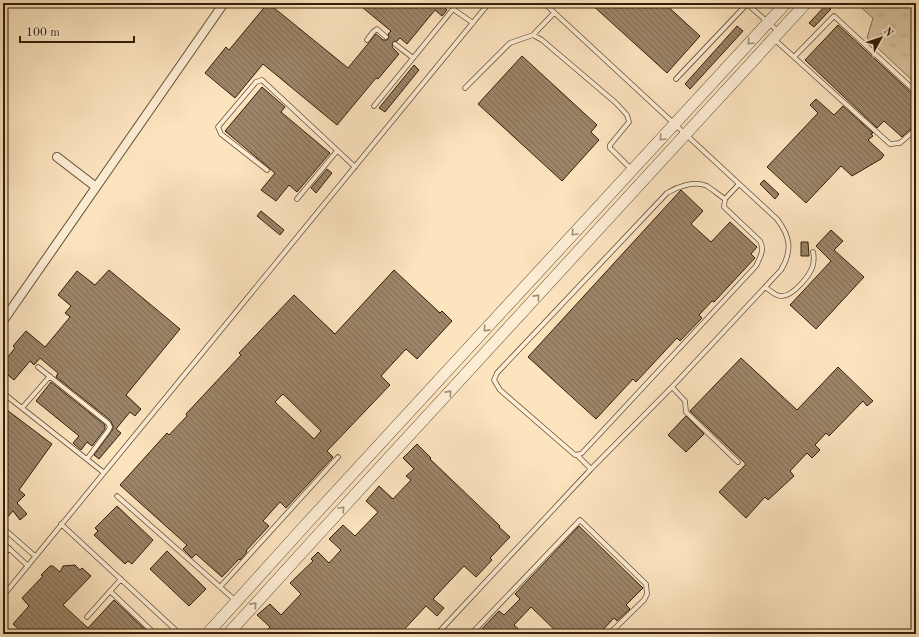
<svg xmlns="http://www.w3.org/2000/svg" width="919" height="637" font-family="'Old Standard TT',serif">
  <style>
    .grass { fill: url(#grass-tufts); stroke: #867154 }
    .building { fill: url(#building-back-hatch); stroke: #331f09; fill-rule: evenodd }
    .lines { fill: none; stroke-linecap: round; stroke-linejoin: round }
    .service-casing { stroke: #655036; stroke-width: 5.5 }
    .minor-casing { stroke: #655036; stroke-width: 10 }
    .tertiary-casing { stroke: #655036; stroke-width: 12 }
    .service { stroke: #fdedd5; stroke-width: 4 }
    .minor { stroke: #fdedd5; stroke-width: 8 }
    .tertiary { stroke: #fdedd5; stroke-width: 11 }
    .oneway { stroke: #a29079 }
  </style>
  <defs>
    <pattern id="grass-tufts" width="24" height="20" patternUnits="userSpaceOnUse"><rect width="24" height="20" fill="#dac3a0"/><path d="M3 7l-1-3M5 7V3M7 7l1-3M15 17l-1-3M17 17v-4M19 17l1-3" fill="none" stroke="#bca788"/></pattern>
    <pattern id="building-back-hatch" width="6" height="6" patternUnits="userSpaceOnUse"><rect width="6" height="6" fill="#9c8568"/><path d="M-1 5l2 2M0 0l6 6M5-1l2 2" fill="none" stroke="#806c54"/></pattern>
  </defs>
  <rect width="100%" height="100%" fill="#fce4bf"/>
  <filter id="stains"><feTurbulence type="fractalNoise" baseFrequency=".005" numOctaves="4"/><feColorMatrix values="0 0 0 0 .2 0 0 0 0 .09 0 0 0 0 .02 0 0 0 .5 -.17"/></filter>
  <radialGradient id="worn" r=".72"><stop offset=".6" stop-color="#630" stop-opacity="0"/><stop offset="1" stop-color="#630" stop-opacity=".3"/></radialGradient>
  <!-- grass -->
  <path class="grass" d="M856 3H916V84L867 38 873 18Z"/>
  <!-- building -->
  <path class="building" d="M268 3 348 68 376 34 383 40H387L389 38 388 34 391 31 357 3H439L447 10 442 16 435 10 407 44 400 38 397 41 393 42 392 47 399 54 378 79 376 78 337 125 263 64 235 98 205 73 226 47 229 50Z
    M590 3H664L700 36 667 73Z
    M826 5 831 9 814 27 809 23Z
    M838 25 916 97V124L902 137 884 121 877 128 805 60Z
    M737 26 743 31 690 89 685 84Z
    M522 56 597 125 591 132 599 140 562 181 478 104Z
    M414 65 419 70 385 112 379 108Z
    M262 87 285 107 281 112 330 153 297 192 289 185 276 201 261 190 275 173 225 131Z
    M816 99 834 115 843 106 873 133 871 134 873 136 868 140 884 155 881 159 852 176 841 166 806 203 767 167 818 113 810 105Z
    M327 169 332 173 316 193 311 188Z
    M764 180 779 194 775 199 760 184Z
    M681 190 703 211 691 224 711 242 730 222 757 247 751 254 755 258 714 302 712 301 699 315 702 318 680 341 677 338 636 382 633 379 596 419 528 357Z
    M261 211 284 230 280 235 257 216Z
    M831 230 843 241 834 250 864 277 816 329 790 305 831 261 816 246Z
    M801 242H808L809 256H801Z
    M109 270 180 329 126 395 141 409 135 416 130 412 116 429 121 433 99 459 94 455 113 429V426L110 420 56 377 58 373 40 358 34 365 30 361 14 380 3 371V363L15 348 13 346 26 331 45 347 70 317 65 313 71 306 58 295 77 271 95 285Z
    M394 270 440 313 442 311 452 321 417 359 406 349 381 376 390 385 327 451 333 457 286 508 280 502 263 521 269 526 246 551 247 552 240 560 239 559 222 577 196 554 192 558 183 549 187 545 120 485 167 433 169 435 187 416 186 414 241 355 239 353 294 295 335 334ZM283 394 321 431 314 439 275 402Z
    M741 358 797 410 838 367 873 401 867 406 863 401 829 436 826 433 815 445 820 450 812 458 807 453 790 471 794 476 768 500 765 497 746 518 719 492 746 464 690 411Z
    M51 382 105 425V429L92 446 87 442 81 450 73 443 79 436 36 401Z
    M3 407 52 444 19 490 25 495 17 503 27 514 20 520 13 511 3 522Z
    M686 416 704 434 686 452 668 435Z
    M417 444 431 458 430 459 500 526 499 527 510 537 490 558 492 560 476 577 464 566 433 599 444 608 437 616 426 606 400 634H263L270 627 257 615 270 604 281 615 301 594 290 583 313 561 311 559 318 552 329 563 341 550 329 539 343 525 355 536 378 512 366 501 379 486 393 499 411 480 406 476 414 469 403 458Z
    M117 506 153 540 132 564 128 561 125 564 94 535 98 531 95 528Z
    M579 526 643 588 626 605 630 609 617 621 614 618 599 634H559L531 607 514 625 524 634H477L499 611 504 615 520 599 515 594Z
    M167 551 206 589 189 606 150 569Z
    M75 565 80 570 82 568 91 576 63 605 88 628 114 600 150 634H24L13 624 29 606 22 598 43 576 41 575 50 566H53L60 572 63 566Z"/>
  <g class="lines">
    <defs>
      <path id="service" d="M746 3 779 32
        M453 9 473 23
        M533 35 554 13
        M774 39 890 144 900 143 916 129
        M367 40 373 32 377 29 386 37
        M395 44 413 58
        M794 57 834 16 916 92
        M676 79 747 4
        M465 88 510 43 533 35 542 40 616 103 627 115 629 122 610 145V148L632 170
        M374 106 458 3
        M267 170 221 134 218 127 256 82 262 80 355 167
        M297 199 337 151
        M725 199C719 195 713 190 707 186 695 180 677 187 667 193L497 373 494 380 500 390 575 455 580 454 582 453 756 266C760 257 765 250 760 241L724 207 725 199 739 184
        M765 287C770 290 775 296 781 296 793 297 811 274 813 265 814 260 814 256 813 252
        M38 367 108 423 110 427 108 431 87 459
        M672 387 685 401 686 412 738 462
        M3 393 103 472
        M22 408 50 376
        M577 455 591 469
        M117 496 236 601
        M61 524 180 634
        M3 528 35 556
        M3 543 28 566
        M3 556 9 548
        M220 587 338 457
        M110 591 155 634
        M3 596 489 3
        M87 617 121 579
        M437 634 591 469 672 387 781 270C793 250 790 236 777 219L544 3
        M471 634 580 520 646 584 647 594 644 600 609 634"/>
      <path id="minor" d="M57 157 96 187
        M3 321 224 3"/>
      <path id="tertiary" d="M207 634 309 521 786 3
        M228 634 317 536 806 3"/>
    </defs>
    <!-- service casing -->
    <use href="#service" class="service-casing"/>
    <!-- minor casing -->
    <use href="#minor" class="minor-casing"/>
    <!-- tertiary casing -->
    <use href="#tertiary" class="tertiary-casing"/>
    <!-- service -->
    <use href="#service" class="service"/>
    <!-- minor -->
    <use href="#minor" class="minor"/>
    <!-- tertiary -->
    <use href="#tertiary" class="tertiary"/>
  </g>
  <!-- one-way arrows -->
  <defs><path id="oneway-chevron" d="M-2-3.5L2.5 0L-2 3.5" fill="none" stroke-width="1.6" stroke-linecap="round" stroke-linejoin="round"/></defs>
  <g class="oneway">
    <use href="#oneway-chevron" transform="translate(750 42) rotate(133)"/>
    <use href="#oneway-chevron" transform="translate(662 138) rotate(133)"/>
    <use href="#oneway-chevron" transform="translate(574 233) rotate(133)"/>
    <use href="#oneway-chevron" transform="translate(537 297) rotate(-48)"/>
    <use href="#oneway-chevron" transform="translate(486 329) rotate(132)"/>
    <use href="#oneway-chevron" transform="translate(449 393) rotate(-48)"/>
    <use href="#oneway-chevron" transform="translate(342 509) rotate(-47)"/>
    <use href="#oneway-chevron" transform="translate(254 605) rotate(-48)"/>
  </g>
  <!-- margin -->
  <rect width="919" height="637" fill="none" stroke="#fce4bf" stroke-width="16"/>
  <rect x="4" y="4" width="911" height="629" fill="none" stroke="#331f09" stroke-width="2"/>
  <rect x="8" y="8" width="903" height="621" fill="none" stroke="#331f09"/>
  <!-- north arrow -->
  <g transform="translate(881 38) rotate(50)" stroke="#fdedd5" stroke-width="3" paint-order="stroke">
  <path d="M0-3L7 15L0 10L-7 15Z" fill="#331f09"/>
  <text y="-6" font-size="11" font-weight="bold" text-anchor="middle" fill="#331f09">N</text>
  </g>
  <!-- scale -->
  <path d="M20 36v6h114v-6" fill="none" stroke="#331f09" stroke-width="2"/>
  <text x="26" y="36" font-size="12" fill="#331f09" stroke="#fdedd5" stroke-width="3" paint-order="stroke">100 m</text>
  <rect width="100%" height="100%" filter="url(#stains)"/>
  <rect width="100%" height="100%" fill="url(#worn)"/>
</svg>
